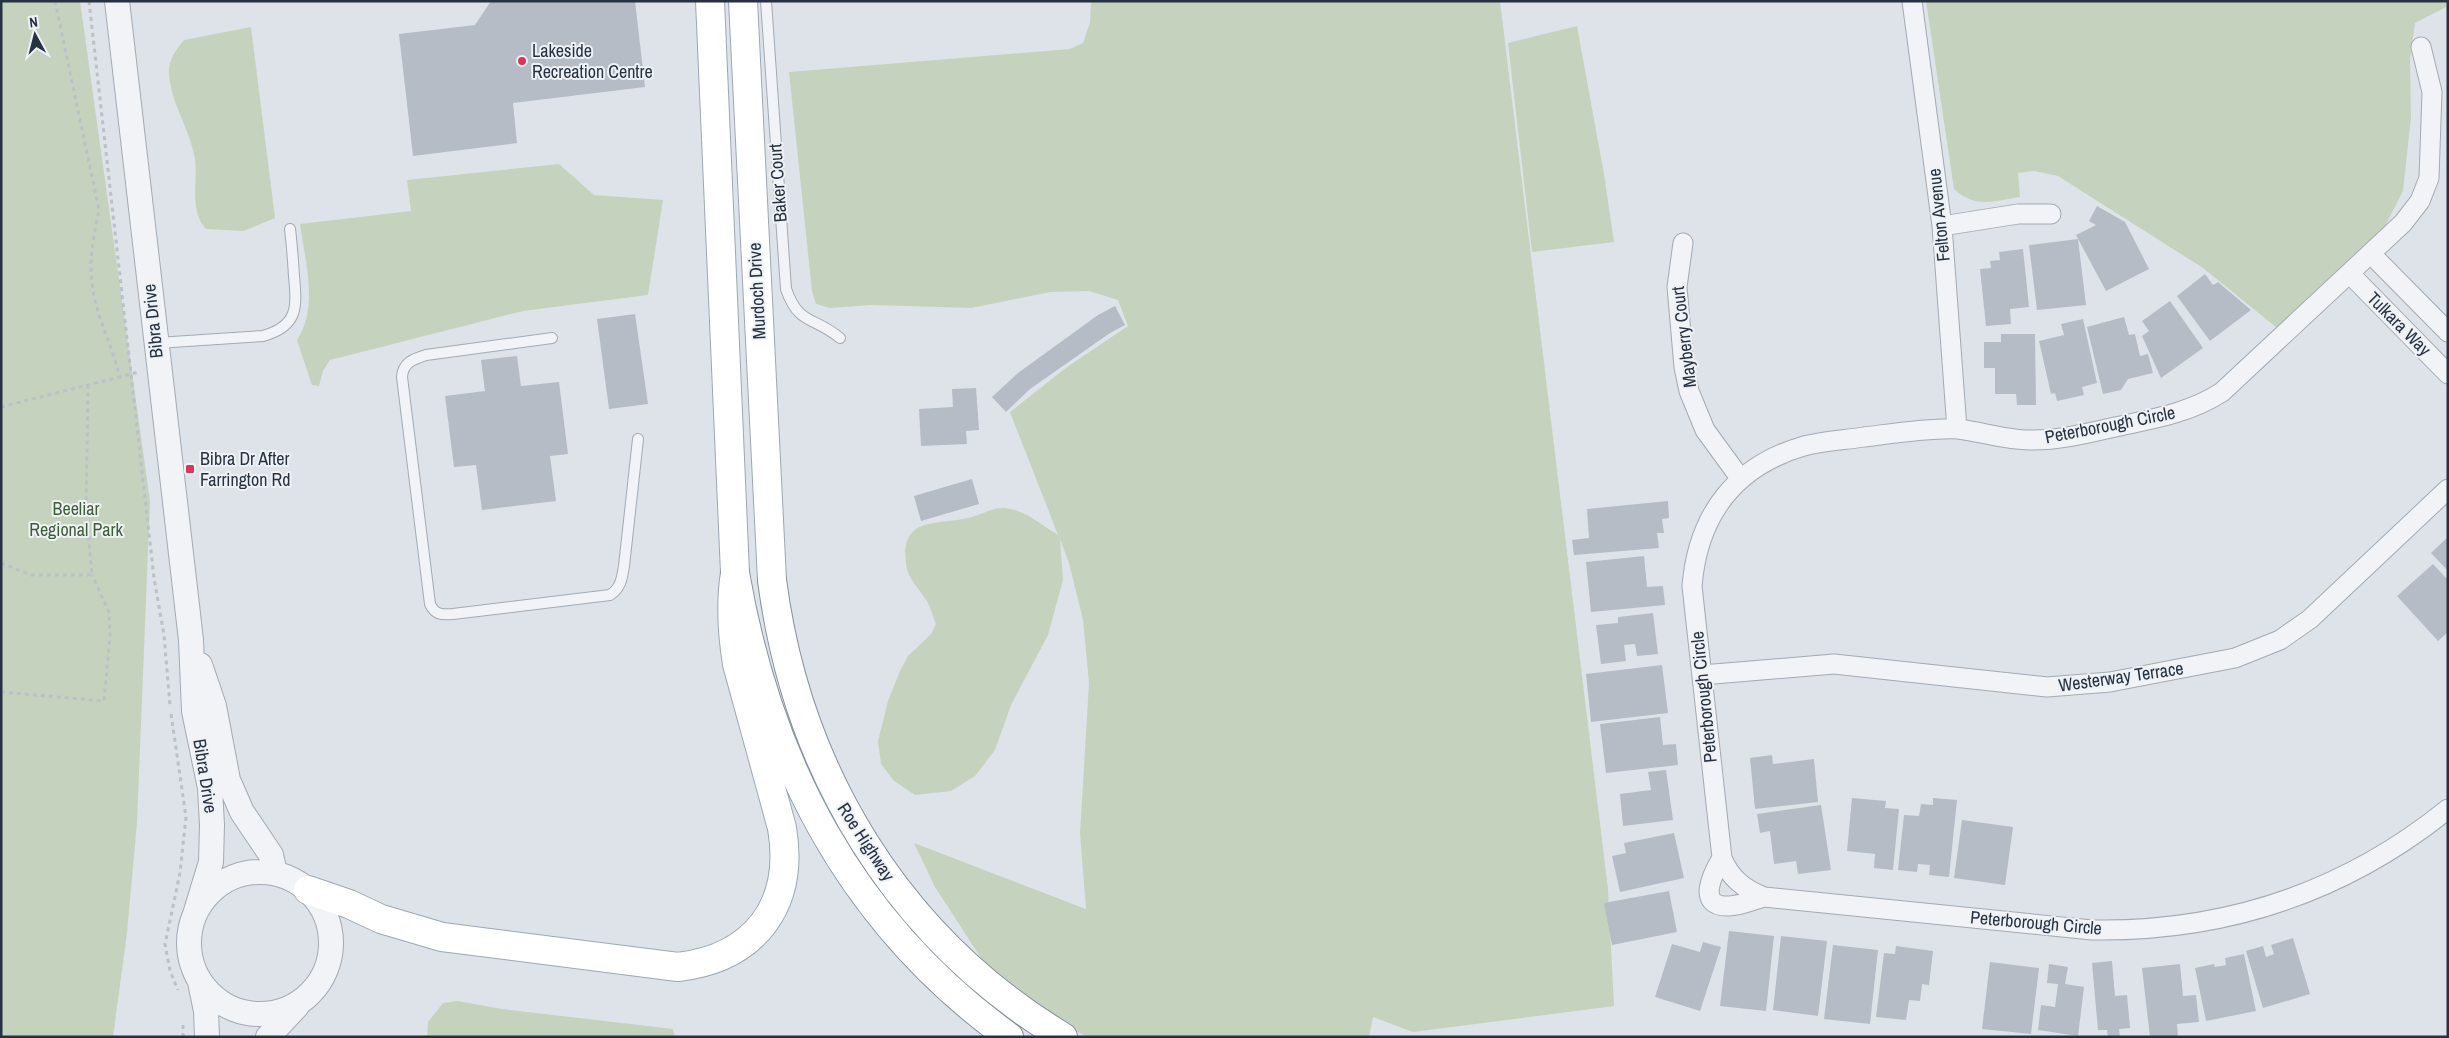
<svg xmlns="http://www.w3.org/2000/svg" width="2449" height="1038" font-family="'Archivo Narrow',sans-serif">
  <style>
    .green { fill: #c5d3be }
    .building { fill: #b5bcc6 }
    .lines { fill: none; stroke-linecap: round; stroke-linejoin: round }
    .service-casing { stroke: #a3aab3; stroke-width: 12 }
    .minor-casing { stroke: #a3aab3; stroke-width: 21 }
    .tertiary-casing { stroke: #a3aab3; stroke-width: 26 }
    .primary-casing { stroke: #9ca8b5; stroke-width: 30 }
    .motorway-casing { stroke: #8491a1; stroke-width: 30 }
    .path { stroke: #bcc1c8; stroke-width: 3; stroke-dasharray: 4 4; stroke-linecap: butt }
    .service { stroke: #f1f3f7; stroke-width: 10 }
    .minor { stroke: #f1f3f7; stroke-width: 19 }
    .tertiary { stroke: #f1f3f7; stroke-width: 24 }
    .primary { stroke: #fff; stroke-width: 28 }
    .motorway { stroke: #fff; stroke-width: 28 }
    .poi-dot { fill: #d9385a; stroke: #eef2f6; stroke-width: 2 }
    .labels { text-anchor: middle; stroke-width: 4; stroke-linejoin: round; paint-order: stroke }
    .poi-label { font-size: 18px; fill: #263141; stroke: #eef2f6; text-anchor: start }
    .street-label { font-size: 18px; fill: #263141; stroke: #eef2f6 }
    .park-label { font-size: 18px; fill: #3d5e32; stroke: #eef2f6 }
  </style>
  <rect width="100%" height="100%" fill="#dee3e9"/>
  <!-- green -->
  <path class="green" d="M1 1H80L150 501 137 823 127 933 113 1037H1Z
    M1091 1H1500L1608 889 1614 1006 1413 1032 1373 1017 1369 1037H1087L1067 1026 988 969 935 887 914 843 1086 909 1080 834 1089 683 1083 620 1069 563 1060 539 1063 580 1048 635 1011 705 995 750 975 776 951 791 915 795 894 781 881 764 878 741 888 701 900 671 908 656 931 634 936 624C933 617 931 609 928 603 921 590 907 579 906 563 900 516 938 525 968 518 979 516 993 507 1004 508 1025 509 1041 525 1058 535L1010 412 1067 367 1128 326 1118 300 1089 291 1050 292 971 308 871 305 830 308 816 304 812 291 789 72 1070 49 1083 43 1090 23Z
    M1926 1H2448V6L2415 23 2410 59 2411 117 2403 191 2383 230 2277 328 2203 268 2058 176 2034 171 2018 173 2020 197C1993 201 1976 209 1954 189Z
    M1577 26 1604 174 1614 242 1532 252 1508 43Z
    M251 27 275 218 244 231 206 229C189 212 198 181 195 159 190 129 171 104 169 74 168 60 176 50 184 40Z
    M559 164 594 195 663 200 648 295 523 311 330 360 323 371 319 386 312 385 297 340C319 307 305 261 300 224L411 211 407 180Z
    M458 1001 502 1009 673 1029 675 1037H427L428 1022 443 1003Z"/>
  <!-- building -->
  <path class="building" d="M491 1H635L645 87 513 103 517 143 413 156 399 34 475 25Z
    M2097 206 2125 222 2149 269 2106 291 2076 235 2096 225 2089 221Z
    M2078 239 2086 305 2037 310 2029 245Z
    M2023 249 2029 307 2010 309 2011 324 1986 326 1980 269 1991 268 1990 261 2000 260 1999 252Z
    M2205 274 2213 285 2218 282 2251 310 2210 341 2177 296Z
    M2170 301 2203 348 2161 378 2142 336 2149 331 2142 321Z
    M1115 306 1125 325 1110 333 1030 389 1006 412 992 397 1018 373 1098 315Z
    M635 314 648 404 609 409 597 319Z
    M2124 317 2129 335 2135 334 2140 356 2148 354 2153 373 2128 379 2121 390 2103 394 2087 327Z
    M2083 319 2097 383 2082 387 2084 395 2057 401 2055 393 2051 394 2039 341 2064 335 2061 324Z
    M2001 334H2035L2036 405H2017L2016 394H1995V368H1984V342H2001Z
    M517 356 521 386 559 382 568 454 550 456 556 501 482 510 476 465 454 467 445 396 485 391 481 360Z
    M976 388 979 430 966 431 967 444 921 446 919 409 953 407 952 389Z
    M972 479 979 504 921 521 914 496Z
    M1668 501 1669 518 1662 519 1664 533H1657L1659 548 1574 555 1572 540 1589 538 1587 509Z
    M2448 537V571L2431 553Z
    M1644 556 1647 587 1663 586 1665 605 1591 612 1586 562Z
    M2433 564 2448 580V632L2438 641 2397 596Z
    M1653 613 1658 654 1637 656 1635 644 1624 645 1626 661 1601 664 1596 625 1618 623V617Z
    M1662 665 1668 713 1591 722 1586 674Z
    M1660 717 1663 745 1676 744 1678 765 1606 773 1600 724Z
    M1772 755 1773 764 1814 759 1818 802 1755 809 1750 758Z
    M1666 770 1673 820 1623 826 1620 794 1651 790 1648 772Z
    M1852 798 1886 801 1885 808 1899 809 1893 870 1874 868 1875 854 1847 851Z
    M1933 798 1957 800 1949 877 1929 875 1930 865 1918 864 1917 872 1898 870 1904 815 1919 816 1921 804 1933 805Z
    M1821 805 1831 870 1798 874 1796 861 1774 864 1770 831 1760 833 1757 814Z
    M1962 820 2013 827 2005 885 1954 878Z
    M1674 833 1684 878 1620 892 1612 856 1626 853 1624 843Z
    M1669 891 1677 932 1612 945 1604 903Z
    M1729 931 1774 936 1766 1011 1720 1006Z
    M1781 936 1827 941 1818 1016 1773 1010Z
    M2293 938 2310 994 2263 1008 2246 951 2263 946 2266 957 2274 954 2271 945Z
    M1703 942 1721 947 1700 1011 1655 997 1672 944 1700 952Z
    M1833 945 1878 950 1870 1024 1824 1019Z
    M1896 946 1933 951 1929 985 1922 984 1920 1001 1909 1000 1906 1020 1876 1017 1884 953 1895 954Z
    M2244 954 2256 1011 2206 1021 2195 968 2214 964 2215 967 2226 965 2225 958Z
    M2112 961 2115 996 2127 995 2130 1028 2119 1029 2120 1037H2108L2107 1030H2098L2092 963Z
    M1990 962 2039 968 2031 1034 1982 1029Z
    M2049 964 2068 967 2065 984 2084 987 2078 1036 2038 1030 2041 1005 2055 1007 2058 984 2047 983Z
    M2180 964 2183 996 2196 995 2199 1022 2177 1024 2178 1037H2150L2142 968Z"/>
  <g class="lines">
    <defs>
      <path id="service" d="M766 1 786 289C799 326 814 316 840 338
        M552 338 426 355C414 359 403 362 402 377L430 604C435 615 442 615 453 614L610 595C621 588 622 578 624 566L638 439
        M157 343 263 336C298 326 297 308 294 276 293 260 292 245 290 229"/>
      <path id="minor" d="M1912 1 1942 226 1957 429
        M2421 47 2432 92 2429 178 2420 201 2403 223 2222 392C2190 413 2152 419 2115 427 2088 433 2061 440 2033 440 2008 441 1983 432 1958 429 1934 427 1889 434 1864 437 1845 440 1823 441 1804 446 1735 466 1698 515 1692 586L1722 858C1730 878 1744 889 1764 897L2092 930C2225 932 2344 893 2448 809
        M1942 226 2018 214H2051
        M1683 243 1677 287 1684 367 1689 391 1705 430 1740 478
        M2371 254 2448 332
        M2350 274 2448 374
        M1702 675 1834 664 2047 687 2110 682 2235 658 2280 640 2310 619 2448 489
        M1722 858C1713 873 1695 907 1729 906 1740 906 1753 900 1764 897"/>
      <path id="tertiary" d="M117 1 191 640 194 711 210 788 212 825 211 862 196 911
        M200 665 214 706 228 780 242 812 271 855 275 873
        M189 943a71 71 0 1 1 142 0a71 71 0 1 1-142 0Z
        M200 982 206 1011 207 1037
        M268 1037 297 1006"/>
      <path id="primary" d="M743 1 772 580
        M308 890 349 904 381 919 442 937 678 967C755 958 795 905 782 828L737 664C732 633 730 604 735 573L710 1"/>
      <path id="motorway" d="M735 573C768 763 851 923 1009 1037
        M772 580C797 771 897 937 1063 1037"/>
    </defs>
    <!-- service casing -->
    <use href="#service" class="service-casing"/>
    <!-- minor casing -->
    <use href="#minor" class="minor-casing"/>
    <!-- tertiary casing -->
    <use href="#tertiary" class="tertiary-casing"/>
    <!-- primary casing -->
    <use href="#primary" class="primary-casing"/>
    <!-- motorway casing -->
    <use href="#motorway" class="motorway-casing"/>
    <!-- path -->
    <path class="path" d="M55 1 99 210C94 234 89 258 92 283 95 314 112 344 119 375
      M89 1 154 578 164 635 170 706
      M1 407 139 372
      M1 563 31 575H92L86 510 88 383
      M1 692 104 701 110 636 109 612 92 575
      M171 714 186 817 180 873 165 944 170 971 178 990
      M183 1037V1021"/>
    <!-- service -->
    <use href="#service" class="service"/>
    <!-- minor -->
    <use href="#minor" class="minor"/>
    <!-- tertiary -->
    <use href="#tertiary" class="tertiary"/>
    <!-- primary -->
    <use href="#primary" class="primary"/>
    <!-- motorway -->
    <use href="#motorway" class="motorway"/>
  </g>
  <!-- markers -->
  <g class="poi-dot">
    <circle cx="522" cy="61" r="5"/>
    <rect x="185" y="464" width="10" height="10" rx="2.5"/>
  </g>
  <g class="labels">
    <!-- poi labels -->
    <g class="poi-label">
      <text x="532" y="57">Lakeside<tspan x="532" dy="21">Recreation Centre</tspan></text>
      <text x="200" y="465">Bibra Dr After<tspan x="200" dy="21">Farrington Rd</tspan></text>
    </g>
    <!-- street labels -->
    <g class="street-label">
      <text transform="translate(778 183) rotate(-94)" y="6">Baker Court</text>
      <text transform="translate(1939 215) rotate(-96)" y="6">Felton Avenue</text>
      <text transform="translate(757 291) rotate(-93)" y="6">Murdoch Drive</text>
      <text transform="translate(153 321) rotate(-96)" y="6">Bibra Drive</text>
      <text transform="translate(2399 324) rotate(45)" y="6">Tulkara Way</text>
      <text transform="translate(1684 337) rotate(-97)" y="6">Mayberry Court</text>
      <text transform="translate(2110 425) rotate(-11)" y="6">Peterborough Circle</text>
      <text transform="translate(2121 677) rotate(-8)" y="6">Westerway Terrace</text>
      <text transform="translate(1704 697) rotate(-96)" y="6">Peterborough Circle</text>
      <text transform="translate(205 776) rotate(81)" y="6">Bibra Drive</text>
      <text transform="translate(866 842) rotate(57)" y="6">Roe Highway</text>
      <text transform="translate(2036 923) rotate(5)" y="6">Peterborough Circle</text>
    </g>
    <!-- park labels -->
    <g class="park-label">
      <text x="76" y="515">Beeliar<tspan x="76" dy="21">Regional Park</tspan></text>
    </g>
  </g>
  <!-- border -->
  <rect width="2449" height="1038" fill="none" stroke="#263141" stroke-width="5"/>
  <!-- north arrow -->
  <g transform="translate(35 35) rotate(353)" stroke="#eef2f6" stroke-width="4" paint-order="stroke">
  <path d="M0-4L9 19L0 12L-9 19Z" fill="#263141"/>
  <text y="-8" font-size="14" font-weight="bold" text-anchor="middle" fill="#263141">N</text>
  </g>
</svg>
